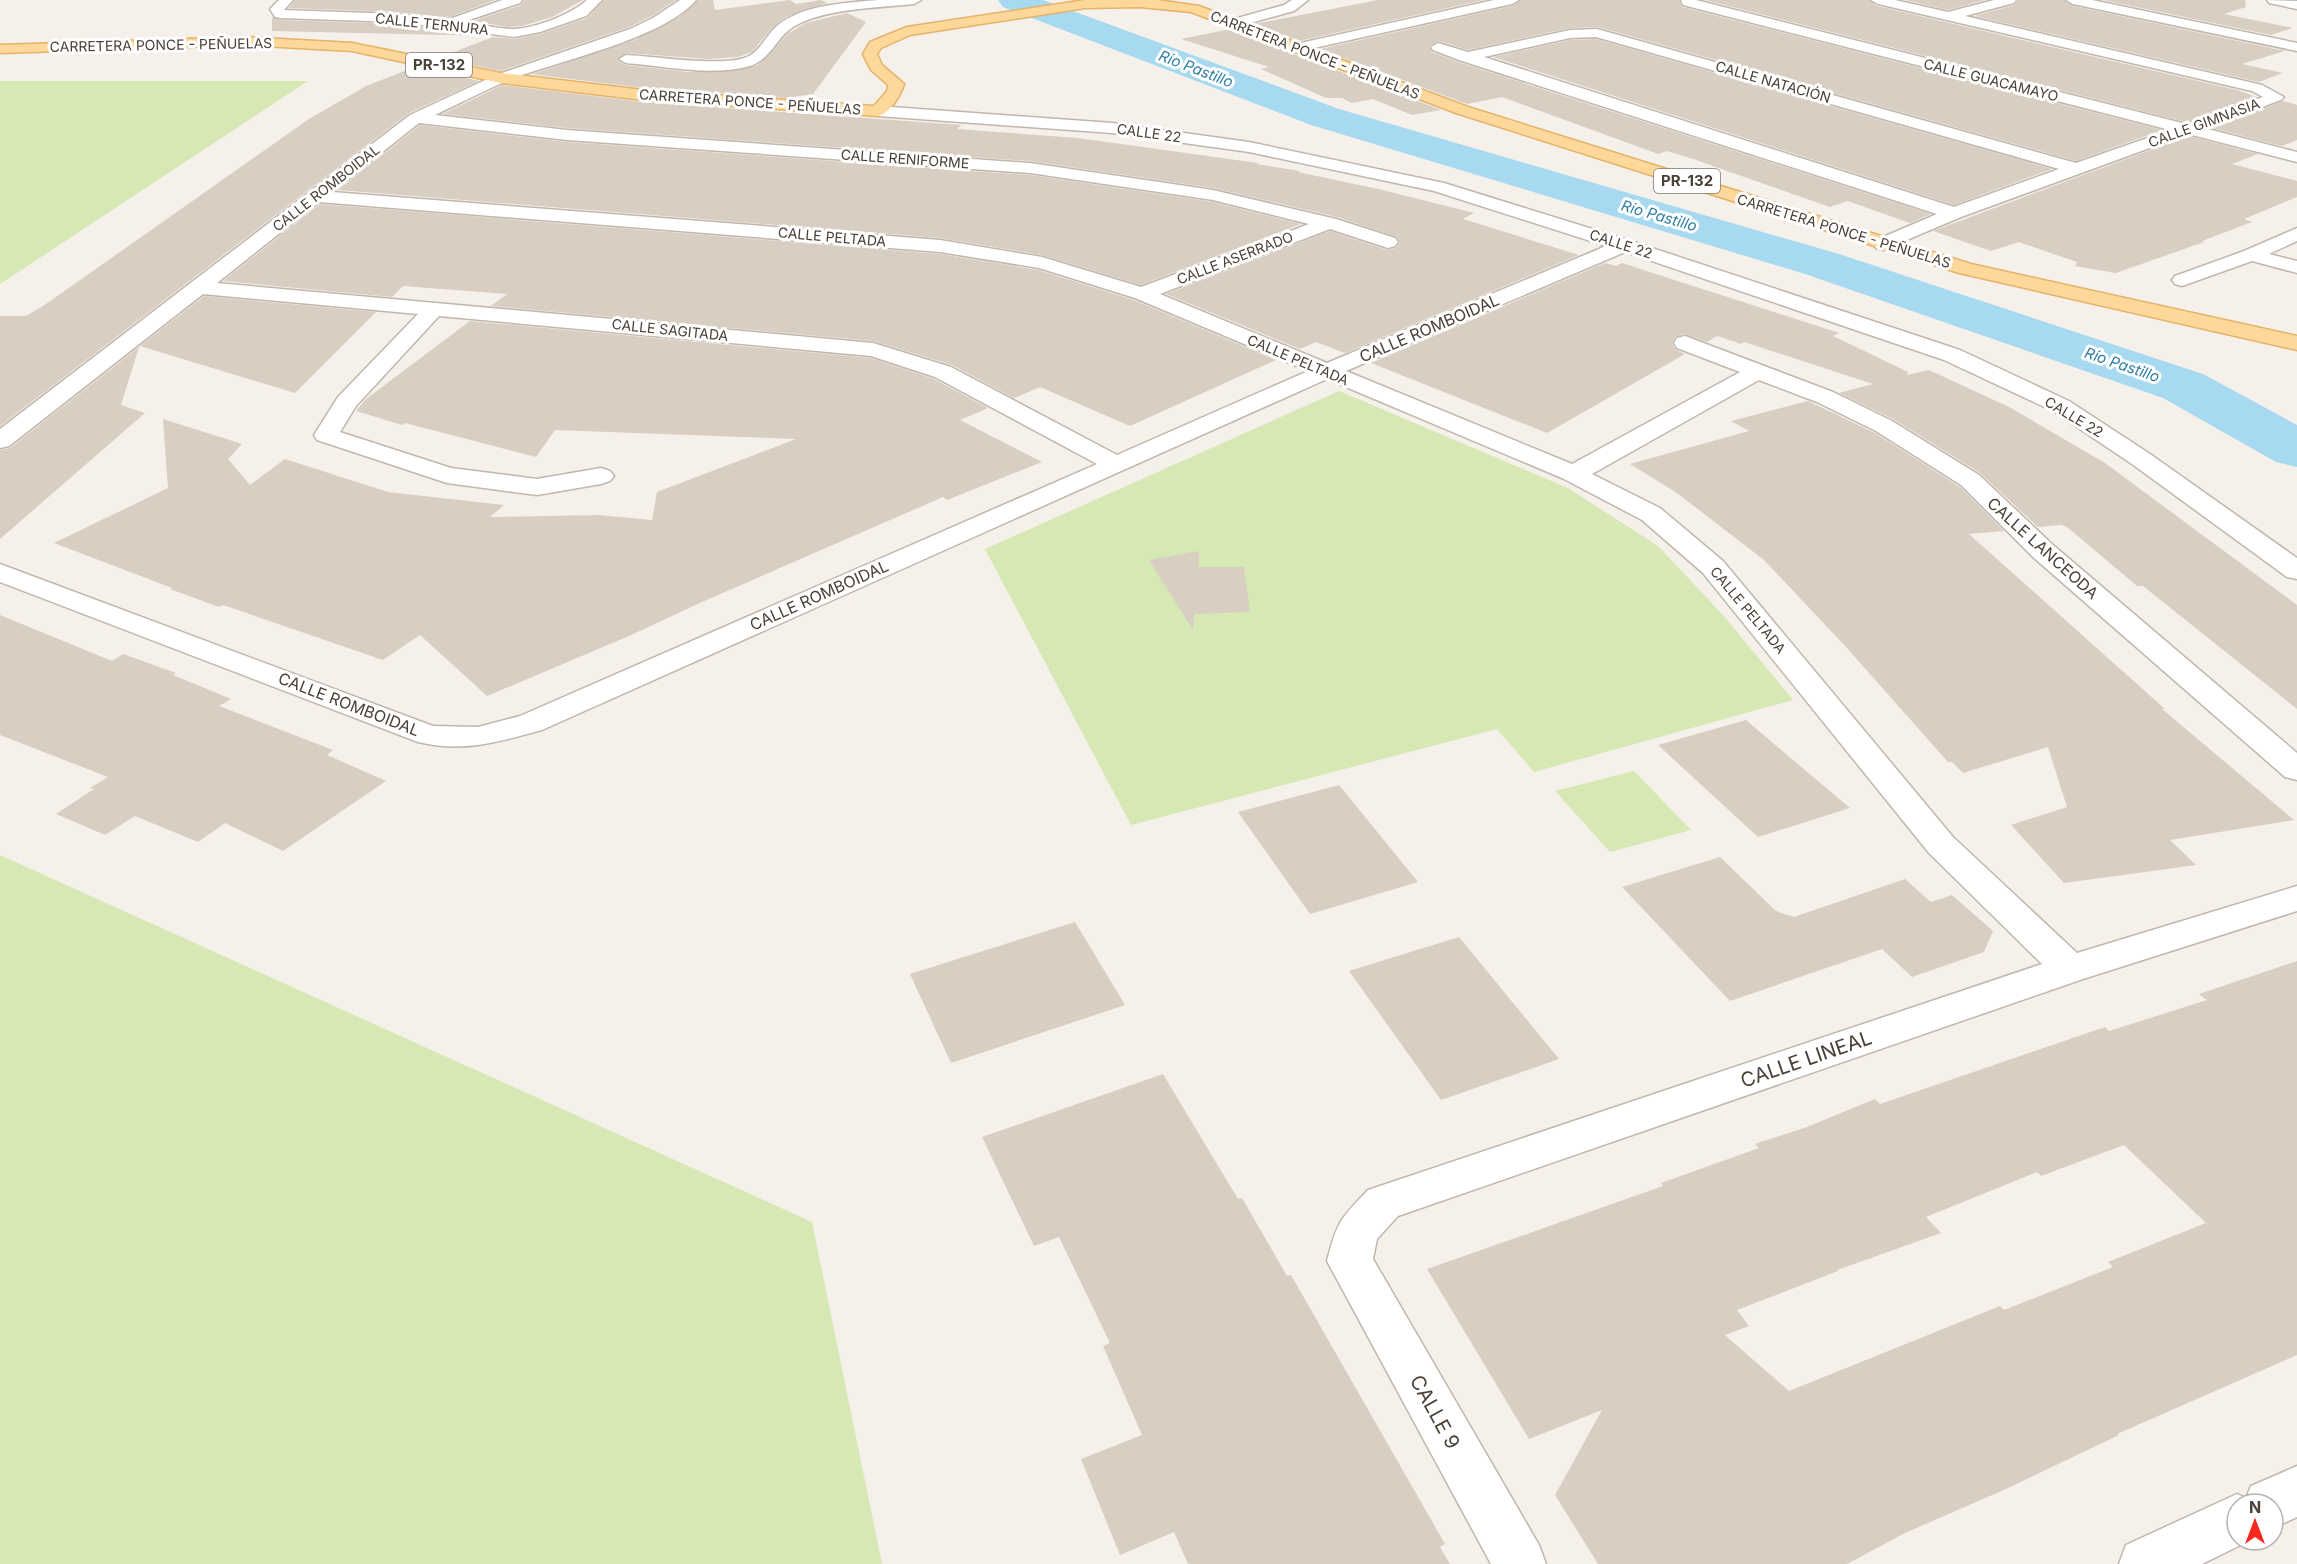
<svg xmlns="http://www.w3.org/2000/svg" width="2297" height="1564" font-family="Inter,sans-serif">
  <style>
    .green { fill: #d6e8b3 }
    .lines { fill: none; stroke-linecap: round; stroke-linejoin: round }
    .river { fill: #a7daf0; fill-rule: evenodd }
    .building { fill: #d9cec2; fill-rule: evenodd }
    .minor-casing { stroke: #c0b7ac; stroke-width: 3 }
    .major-casing { stroke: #e4b369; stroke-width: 3 }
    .minor { fill: #fff; fill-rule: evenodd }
    .major { fill: #fed89a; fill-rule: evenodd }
    .labels { text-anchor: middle; stroke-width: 6; stroke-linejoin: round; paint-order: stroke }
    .far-street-label { font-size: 14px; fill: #494038; stroke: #fff }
    .shield { fill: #fff; stroke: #807974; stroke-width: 1.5 }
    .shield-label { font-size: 15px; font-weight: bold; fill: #494038 }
    .far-water-label { font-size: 15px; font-style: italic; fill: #2d7ea5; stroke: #fff }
    .street-label { font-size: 16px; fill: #494038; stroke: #fff }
    .near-street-label { font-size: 20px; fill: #494038; stroke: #fff }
  </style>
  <rect width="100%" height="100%" fill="#f5f0ea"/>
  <!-- green -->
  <path class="green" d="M0 81H308L0 284Z
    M1339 391 1568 488 1658 546 1724 616 1793 700 1534 772 1497 729 1131 825 985 549Z
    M1634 771 1691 830 1610 852 1555 791Z
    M0 855 812 1222 882 1564H0Z"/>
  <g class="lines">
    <!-- river -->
    <path class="river" d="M998 0H1043L1339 109 1839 254 2203 374 2297 425V467L2276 462 2163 398 1805 274 1311 125 1003 7Z"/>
  </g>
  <!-- building -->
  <path class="building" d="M295 0H495L447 18 398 12 289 8Z
    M524 0H583L552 17 522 26 508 27 473 21 521 5Z
    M604 0H676L652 16 629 27 501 71 438 58 493 37 514 39 540 34 587 18Z
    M698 0H713L715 10 790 0 796 4 821 0 827 3 786 17 772 28 752 52 738 57 708 59 626 53 617 60 626 65 688 72 735 71 758 65 789 33 806 23 847 13 866 22 813 94 787 98 643 88 532 74 635 40 681 16Z
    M1378 0H1484L1299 41 1254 24Z
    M1521 0H1679L1682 7 2162 130 2076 161 1598 27 1570 28 1468 50 1439 41 1429 46 1432 52 1458 62 1931 214 1910 223 1848 201 1830 207 1693 159 1667 151 1658 154 1502 97 1467 104 1320 49 1512 6Z
    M1705 0H1869L1877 6 2237 90 2257 97 2186 122Z
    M1905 0H1985L1948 10Z
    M2018 0H2064L2073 6 2285 51 2242 64 2283 73 2259 82 1974 16 2015 5Z
    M2103 0H2245L2246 7 2224 14 2293 28 2271 35Z
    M272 17 280 20 398 24 491 36 272 31Z
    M1230 29 1231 30 1441 110 1412 115 1373 99 1352 103 1342 98H1326L1261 69 1269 67 1181 39Z
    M1596 39 2052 169 1954 205 1493 57 1570 40Z
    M415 67 479 81 409 113 0 426V316H26L46 304 309 119 366 86Z
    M502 85 643 102 961 125 957 129 1078 138 1258 163 1256 164 1300 171 1298 172 1378 189 1474 213 1463 219 1579 255 1345 353 1316 342 1300 349 1166 294 1330 231 1387 250 1396 248 1400 243 1397 237 1337 217 1213 188 1030 161 567 128 443 114Z
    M2283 101 2297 105V140L2282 146 2212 128Z
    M420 125 567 142 1030 175 1213 202 1301 224 1141 285 1042 255 940 238 338 190Z
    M2188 136 2258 154 2232 164 2297 181V197L2244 219 2252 222 2202 241 2204 242 2116 273 2075 266 2077 262 2019 242 1991 251 1933 231Z
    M320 204 940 254 1038 270 1134 300 1276 360 1130 426 1040 387 1014 398 952 365 873 341 491 306 507 294 403 286 392 297 223 281Z
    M1605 263 1616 266 1622 263 1839 333 1833 336 1908 372 1907 375 1929 370 2009 407 2105 463 2297 605V709L2143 586H2137L2067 527 2061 525 2038 527 1980 473 1893 419 1839 393 1873 384 1744 342 1741 344 1717 336 1707 342 1684 334 1675 337 1672 344 1676 350 1685 354 1547 433 1371 363Z
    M204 296 376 312 295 393 140 346Z
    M470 321 871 358 934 379 988 408 960 420 1042 462 947 500 943 497 702 602 629 636 487 696 420 635 383 660 223 605 219 607 170 589 172 588 54 543 168 488 163 419 242 444 228 459 250 485 285 459 388 492 504 505 490 517 598 515 652 520 657 492 796 439 555 430 536 457 405 423 402 425 356 411 366 399Z
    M139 347 121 405 145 413 0 539V450L10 448Z
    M1808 401 1875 433 1960 487 2004 531 1969 534 2165 709H2162L2294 820 2170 840 2196 865 2064 883 2011 825 2067 807 2048 747 1963 773 1952 762H1948L1846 647 1764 560 1677 493 1630 464 1749 431 1731 421Z
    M1199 551 1198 567H1244L1250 612 1194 614 1193 630 1149 560Z
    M0 615 112 661 123 654 176 673 173 675 231 699 219 706 333 750 327 755 386 781 283 851 225 823 198 842 135 816 105 835 56 814 94 789 90 788 108 777 0 735Z
    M1746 720 1806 771 1850 808 1758 837 1658 745Z
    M1339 785 1418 882 1310 914 1238 812Z
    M1720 857 1776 911 1794 917 1905 879 1931 902 1952 895 1993 931 1984 952 1912 977 1882 949 1730 1001 1622 887Z
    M1075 922 1125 1005 951 1063 910 974Z
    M1459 937 1559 1059 1441 1100 1349 971Z
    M2297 961V1355L2117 1434 2119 1435 2006 1489 1905 1533 1847 1564H1598L1555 1495 1602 1410 1529 1439 1427 1269 1663 1186 1661 1183 1759 1148 1755 1144 1807 1127 1875 1099 1880 1104 2105 1027 2109 1031 2207 1000 2199 994ZM2124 1145 2206 1223 2108 1262 2113 1267 2004 1310 2000 1306 1789 1391 1725 1335 1749 1326 1737 1310 1838 1271 1837 1270 1941 1233 1926 1217 2037 1172 2041 1176Z
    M1163 1074 1238 1199 1242 1198 1287 1276 1291 1275 1445 1544 1440 1547 1450 1564H1188L1174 1532 1120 1555 1081 1459 1142 1435 1103 1346 1110 1343 1059 1237 1034 1246 982 1137Z"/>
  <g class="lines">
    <defs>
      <path id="minor" d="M279 0H293L284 10 398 14 447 20 502 0H522L520 3 463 22C479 24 498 29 514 29 536 28 572 14 587 0H602L586 16 540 32 514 37 398 22 280 18 275 17 270 9Z
        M680 0H696C662 40 556 61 506 81 482 92 458 104 435 115L567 130 1030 163 1213 190 1336 219 1395 238 1398 242 1395 246 1388 248 1330 229 1160 294 1327 363 1606 246 1434 191 1249 152 1112 133 878 116 870 111 878 106 1112 123 1249 142 1444 183 1631 241 1960 350 2069 401 2150 454 2297 558V579L2287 577 2132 464 2053 411 1944 360 1625 252 1346 371 1572 464 1740 372 1677 348 1674 343 1677 338 1685 336 1833 392 1892 421 1979 475 2053 545 2297 753V780L2285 777 2033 557 1961 485 1876 431 1817 402 1759 380 1592 474 1660 508 1723 561 1953 837 2077 953 2297 886V911L2083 979 1398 1216 1377 1239 1373 1259 1539 1545 1546 1564H1491L1327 1261C1337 1222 1340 1219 1368 1190L2042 964 1929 853 1703 573 1642 520 1564 479 1327 379 542 730C498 742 464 753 418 742L0 582V564L433 726 478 727 520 716 1097 464 935 377 871 356 439 316 356 406 340 432 451 468 537 479 601 468 610 471 614 476 610 481 601 484 537 495 447 483 317 440 314 435 338 397 418 314 203 294 9 446 0 448V429L410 115 496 75 630 29 653 18ZM419 123 567 140 1030 173 1213 200 1309 224 1141 287 1042 257 940 240 332 192ZM319 202 940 252 1039 268 1135 298 1308 371 1117 455 951 367 873 343 217 283Z
        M878 0H921L914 4C878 8 824 8 793 27 776 38 770 60 750 66 711 77 665 66 626 63L619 59 626 55C653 56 727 68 749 56 760 51 767 34 777 26 803 4 846 3 878 0Z
        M1292 0H1308L1294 11 1232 28 1225 24 1227 21 1284 5Z
        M1494 0H1519L1512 4 1296 52 1289 48 1296 44Z
        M1681 0H1696L2186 124 2263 97 2252 91 1878 4 1871 0H1895L1948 12 1994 0H2016L2014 3 1965 16 2262 85 2284 97 2281 100 2204 128 2297 152V162L2188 134 1961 217 1883 250 1876 248 1873 244 1876 240 1937 214 1459 60 1433 50 1431 47 1438 43 1468 52 1570 30 1597 29 2076 163 2170 130 1683 5ZM1596 37 2059 169 1954 207 1484 57 1570 38Z
        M2066 0H2092L2297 43V51L2073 4Z
        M2267 0 2297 1V9L2269 3Z
        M2297 228V241L2269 254 2297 261V273L2252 261 2182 286 2175 284 2172 280 2175 276 2244 251Z
        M2297 1466V1517L2273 1528V1504H2237V1540H2251L2202 1564H2119L2126 1545 2237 1494 2246 1498 2251 1486Z"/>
      <path id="major" d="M1085 0H1157L1199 6 1468 107 1971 264 2297 336V350L1959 273 1456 113 1191 12 1140 7 1085 8 910 35 881 48 877 54 882 65 904 84C901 95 890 113 878 116L643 100 501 83 352 51 246 45 0 53V45L246 37 352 43 501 73 643 90 874 106 887 91 888 85 871 70 863 54 870 42 907 27Z"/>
    </defs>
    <!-- minor casing -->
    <use href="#minor" class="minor-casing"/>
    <!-- major casing -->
    <use href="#major" class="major-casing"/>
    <!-- minor -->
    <use href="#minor" class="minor"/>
    <!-- major -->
    <use href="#major" class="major"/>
  </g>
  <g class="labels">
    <!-- far-street labels -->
    <g class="far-street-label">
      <text transform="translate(432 24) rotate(6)" y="5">CALLE TERNURA</text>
      <text transform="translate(161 45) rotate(-1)" y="5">CARRETERA PONCE - PEÑUELAS</text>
      <text transform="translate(1315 55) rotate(21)" y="5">CARRETERA PONCE - PEÑUELAS</text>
      <text transform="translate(1991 80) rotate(14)" y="5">CALLE GUACAMAYO</text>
      <text transform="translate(1773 82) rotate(16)" y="5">CALLE NATACIÓN</text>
      <text transform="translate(750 102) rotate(4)" y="5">CARRETERA PONCE - PEÑUELAS</text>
      <text transform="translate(2204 123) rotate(-20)" y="5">CALLE GIMNASIA</text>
      <text transform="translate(1149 133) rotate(8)" y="5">CALLE 22</text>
      <text transform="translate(905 159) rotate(4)" y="5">CALLE RENIFORME</text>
      <text transform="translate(326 188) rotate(-38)" y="5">CALLE ROMBOIDAL</text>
      <text transform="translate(1844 231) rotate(17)" y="5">CARRETERA PONCE - PEÑUELAS</text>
      <text transform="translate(832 237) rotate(5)" y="5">CALLE PELTADA</text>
      <text transform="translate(1621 244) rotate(18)" y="5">CALLE 22</text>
      <text transform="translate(1235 258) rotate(-21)" y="5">CALLE ASERRADO</text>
      <text transform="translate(670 330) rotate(6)" y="5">CALLE SAGITADA</text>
      <text transform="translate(1298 360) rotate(23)" y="5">CALLE PELTADA</text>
      <text transform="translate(2074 417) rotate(31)" y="5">CALLE 22</text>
      <text transform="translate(1748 610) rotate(50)" y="5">CALLE PELTADA</text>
    </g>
    <!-- shield labels -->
    <g class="shield">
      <rect x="406" y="53" width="66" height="24" rx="4.5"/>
      <rect x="1654" y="169" width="66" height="24" rx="4.5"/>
    </g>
    <g class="shield-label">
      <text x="439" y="70">PR-132</text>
      <text x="1687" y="186">PR-132</text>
    </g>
    <!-- far-water labels -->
    <g class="far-water-label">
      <text transform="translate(1196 69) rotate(21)" y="5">Río Pastillo</text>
      <text transform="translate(1659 216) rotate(16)" y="5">Río Pastillo</text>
      <text transform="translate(2122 365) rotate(19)" y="5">Río Pastillo</text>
    </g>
    <!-- street labels -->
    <g class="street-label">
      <text transform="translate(1429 328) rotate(-23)" y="6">CALLE ROMBOIDAL</text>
      <text transform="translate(2043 548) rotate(42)" y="6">CALLE LANCEODA</text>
      <text transform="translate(819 595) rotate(-24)" y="6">CALLE ROMBOIDAL</text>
      <text transform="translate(349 704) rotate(21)" y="6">CALLE ROMBOIDAL</text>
    </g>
    <!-- near-street labels -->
    <g class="near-street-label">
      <text transform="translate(1806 1059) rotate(-19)" y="7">CALLE LINEAL</text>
      <text transform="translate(1435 1412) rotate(61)" y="7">CALLE 9</text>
    </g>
  </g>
  <!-- north arrow -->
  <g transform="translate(2255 1522)"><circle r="28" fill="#ffffff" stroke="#b6b3af" stroke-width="1.5"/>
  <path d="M0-4.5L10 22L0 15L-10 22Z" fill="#f9281d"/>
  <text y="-9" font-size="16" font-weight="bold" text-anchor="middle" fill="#494038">N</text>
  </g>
</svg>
